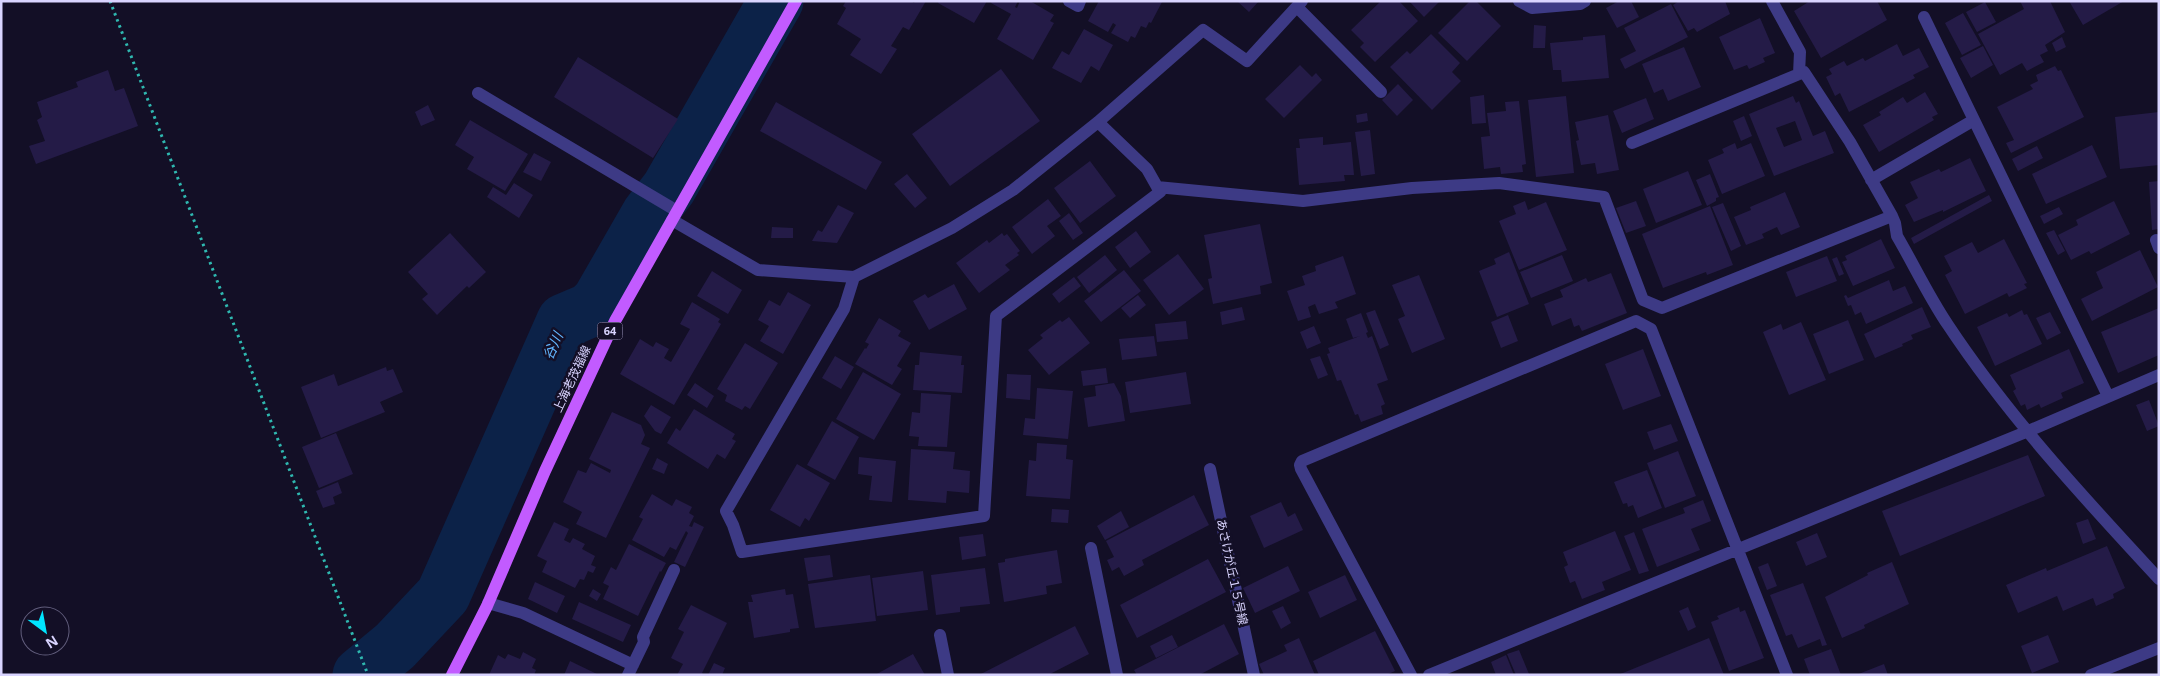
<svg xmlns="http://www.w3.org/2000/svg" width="2160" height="676" font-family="'Noto Sans','Noto Sans JP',sans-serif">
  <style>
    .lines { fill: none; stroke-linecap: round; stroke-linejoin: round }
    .river { stroke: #0c2248; stroke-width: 55 }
    .building { fill: #241b47; fill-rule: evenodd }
    .path { stroke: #2fb8b0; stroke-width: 3; stroke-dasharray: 2.5 4; stroke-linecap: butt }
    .minor { stroke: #3d3a85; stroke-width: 12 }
    .primary { stroke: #c25bff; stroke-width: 12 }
    .labels { text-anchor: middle; stroke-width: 5; stroke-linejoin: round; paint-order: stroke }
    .shield { fill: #130f26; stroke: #9e99be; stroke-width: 1 }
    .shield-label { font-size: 11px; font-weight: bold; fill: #d9d4ff }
    .street-label { font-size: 12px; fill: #d9d4ff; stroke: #130f26 }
    .water-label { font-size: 14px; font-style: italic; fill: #62b6ff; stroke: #130f26 }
  </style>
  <rect width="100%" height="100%" fill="#130f26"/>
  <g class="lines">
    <!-- river -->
    <path class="river" d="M360 675 395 646 443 595 564 321 590 310 599 301 649 214 669 188 776 1"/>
  </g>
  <!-- building -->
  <path class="building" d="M846 1H911L914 3 915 1H926L909 30 903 27 891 46 897 49 881 74 850 55 861 39 837 24 846 8 843 6Z
    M939 1H987L974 23 938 3Z
    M992 1H1018L1015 7 1017 8 1020 1H1030L1054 15 1050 21 1054 23 1033 60 997 39 1011 14 991 3Z
    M1099 1H1161L1162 2 1151 23 1149 22 1146 28 1141 26 1135 38 1131 36 1128 42 1111 33 1116 25 1113 23 1108 32 1088 21Z
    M1237 1H1259L1249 12Z
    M1381 1H1399L1418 21 1375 62 1360 47 1364 43 1351 30Z
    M1409 1H1440L1424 17Z
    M1470 1H1476L1501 26 1467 61 1438 33Z
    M1619 1H1631L1639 17 1617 28 1606 8Z
    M1679 1H1725L1730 14 1697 32 1694 28 1688 31 1673 5Z
    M1810 1H1877L1887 20 1821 58 1794 11Z
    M2020 1H2050L2065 32 2045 45 2048 51 2040 55 2044 62 2027 71 2022 63 2000 75 1978 34 2024 9Z
    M2069 1H2124L2083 25Z
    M1985 2 1996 22 1977 32 1966 12Z
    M1671 4 1688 37 1625 69 1620 59 1636 51 1624 28Z
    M1963 13 1981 45 1962 55 1945 23Z
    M1760 18 1775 53 1763 58 1765 62 1749 69 1747 65 1734 70 1719 37Z
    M1534 25 1546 26 1545 48H1533Z
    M1084 29 1113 45 1099 71 1091 66 1081 83 1052 68 1062 51 1069 55Z
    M1431 34 1460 63 1452 72 1461 81 1432 110 1390 67 1407 51 1410 54Z
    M1605 35 1609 78 1562 82 1561 70H1553L1550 43 1583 40V37Z
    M2062 37 2066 47 2056 52 2052 43Z
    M1897 44 1903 56 1919 48 1929 67 1913 75 1915 78 1849 112 1840 93 1835 96 1826 77 1832 74 1829 69 1844 61 1847 66 1863 58 1865 61Z
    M1983 46 1993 65 1971 78 1960 58Z
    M1684 47 1701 87 1668 101 1663 89 1654 93 1642 64Z
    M578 57 678 119 653 158 554 97Z
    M1300 65 1312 77 1316 73 1322 80 1284 118 1265 99Z
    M2055 66 2058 71 2061 70 2084 117 2011 153 2006 143 2014 140 1997 107 2033 89 2030 85 2038 81 2036 75Z
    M1001 69 1040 121 950 186 912 134Z
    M108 70 115 91 124 88 138 126 36 164 29 146 45 141 37 120 42 117 37 102 78 87 76 82Z
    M1398 84 1413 100 1397 116 1382 100Z
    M1925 92 1938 114 1932 117 1934 120 1879 152 1863 125 1881 115 1879 112 1903 97 1907 103Z
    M1484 95 1486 123 1472 124 1470 97Z
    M1566 96 1574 173 1536 177 1528 100Z
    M1793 96 1796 103 1799 101 1813 136 1825 131 1834 153 1774 176 1749 114ZM1795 121 1802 140 1784 147 1776 128Z
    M1646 98 1654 119 1622 133 1613 111Z
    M1519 101 1526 164 1522 165 1523 172 1501 174 1500 167 1484 169 1481 137 1490 136 1487 113 1506 111 1505 102Z
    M776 102 882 162 866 190 760 131Z
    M428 105 435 120 421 126 415 112Z
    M2159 112V165L2120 169 2115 117Z
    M1367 113 1368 121 1357 123 1356 115Z
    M1608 115 1619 170 1597 174 1595 163 1581 165 1576 141 1579 140 1575 122Z
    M1744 116 1752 136 1741 141 1733 121Z
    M470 120 528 154 505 191 467 169 474 157 455 145Z
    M1370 130 1375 174 1361 176 1355 132Z
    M1323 137V145L1351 142 1354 175H1344L1345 181 1299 185 1296 148H1300L1299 139Z
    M1735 143 1737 149 1751 143 1765 176 1722 194 1708 160 1724 153 1722 149Z
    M2092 145 2107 177 2046 204 2032 174Z
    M2037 146 2043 158 2018 171 2012 159Z
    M534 153 551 162 541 181 523 172Z
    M1970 158 1986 191 1943 212V210L1914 222 1905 205 1918 198 1910 182 1939 169 1941 172Z
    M1090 161 1116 196 1080 223 1054 188Z
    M1688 171 1702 205 1656 223 1643 189Z
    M907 174 927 198 915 208 894 184Z
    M1710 174 1719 197 1716 198V201L1707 206 1696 180Z
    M2159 181V229L2152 230 2149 182Z
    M514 183 533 195 519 218 487 197 493 187 506 195Z
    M1785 192 1800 227 1781 235 1777 227 1762 234 1764 238 1746 245 1734 217 1751 210 1750 207Z
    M1989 195 1992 201 1914 244 1911 238Z
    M1048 199 1061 216 1047 226 1055 236 1032 254 1012 227Z
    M1525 201 1528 210 1546 202 1567 250 1519 270 1499 221 1516 214 1513 206Z
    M1636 201 1646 226 1626 233 1616 208Z
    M2114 201 2130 234 2091 254 2089 251 2071 260 2058 235 2078 225 2076 220Z
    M1723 203 1741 246 1731 251 1712 207Z
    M838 205 854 213 837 243 812 241 818 230 822 232Z
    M1710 206 1733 265 1707 275 1706 272 1663 288 1642 234Z
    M2059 207 2063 214 2044 224 2040 216Z
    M1069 213 1083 233 1073 240 1059 221Z
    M1260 224 1272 283 1260 286 1261 294 1213 304 1208 279 1212 278 1204 235Z
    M772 227 793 228V238H771Z
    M2054 230 2065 251 2058 255 2046 233Z
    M1136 231 1151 252 1130 268 1115 247Z
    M450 233 486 272 469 288 467 286 437 315 422 299 428 294 408 272Z
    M1002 233 1004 236 1007 234 1020 251 1017 253 1019 255 1005 265 1010 270 979 293 956 263 987 240 989 243Z
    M1881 239 1895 268 1853 286 1842 262 1847 260 1845 256Z
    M2004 239 2027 283 2024 284 2027 288 2009 297 2007 293 1965 314 1945 275 1952 271 1944 256 1972 242 1978 253Z
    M2140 250 2158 287 2092 321 2081 299 2103 288 2096 272Z
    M1509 252 1529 304 1497 317 1479 271 1496 264 1494 259Z
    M1178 254 1204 289 1169 315 1143 280Z
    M1105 255 1117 270 1089 293 1077 277Z
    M1562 255 1573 281 1531 298 1520 272Z
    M1343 256 1356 294 1335 302 1338 308 1319 314 1315 304 1308 307 1311 317 1298 321 1287 291 1305 285 1302 276 1316 271 1315 266Z
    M1827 256 1837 281 1796 297 1786 272Z
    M1837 257 1844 274 1839 276 1832 259Z
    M1124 270 1141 291 1101 322 1084 301Z
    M712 271 742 290 728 314 697 296Z
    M1611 273 1627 313 1582 331 1579 325 1574 327 1571 318 1552 326 1544 304 1563 297 1560 290 1586 278 1588 282Z
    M1419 275 1445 339 1412 353 1398 319 1405 316 1392 285Z
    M1074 277 1081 286 1059 303 1052 294Z
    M1889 280 1893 291 1905 286 1913 303 1866 324 1861 312 1855 315 1851 305 1848 306 1844 296 1846 295 1848 298Z
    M954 284 967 309 929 330 913 301 925 294 928 298Z
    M788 292 811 305 783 354 760 341 769 326 758 320 769 300 780 306Z
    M1138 295 1146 305 1130 318 1121 308Z
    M692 302 720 319 718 322 721 324 674 405 620 374 640 339 653 347 656 342 669 349 664 358 671 362 690 329 680 324Z
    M1242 307 1245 320 1222 325 1220 312Z
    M1922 307 1931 327 1911 335 1913 339 1902 344 1903 346 1875 358 1864 334Z
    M2159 308V355L2118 373 2101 332Z
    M1375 310 1389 345 1380 349 1366 313Z
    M2022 310 2024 315 2027 314 2042 344 1995 366 1977 327 2007 313 2009 317Z
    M2050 312 2061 333 2047 340 2036 318Z
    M1361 313 1368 332 1366 333 1368 338 1372 336 1388 380 1377 384 1385 404 1381 406 1383 414 1361 422 1358 414 1355 415 1341 380 1337 381 1327 354 1330 353 1328 348 1360 336 1353 338 1346 319Z
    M1508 315 1518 341 1501 348 1491 322Z
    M1069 317 1090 343 1049 375 1028 350 1043 338 1040 335 1060 320 1062 322Z
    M879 318 901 331 898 336 911 343 897 366 902 369 892 385 855 364 865 348 866 349 869 344 865 342Z
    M1848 320 1864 360 1829 374 1813 334Z
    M1186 321 1188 339 1157 342 1155 324Z
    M1801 322 1826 380 1789 395 1763 332 1781 324 1783 330Z
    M1314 326 1321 343 1307 349 1300 332Z
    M1154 336 1157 356 1122 360 1119 339Z
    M745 343 778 363 750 409 745 406 742 410 725 401 727 395 717 389Z
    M1643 349 1661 396 1623 410 1605 364Z
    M2069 349 2084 383 2061 393 2063 398 2041 408 2039 404 2027 410 2025 404 2021 406 2013 391 2016 389 2010 375Z
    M920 352 962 356 961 365H964L962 393 913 390 915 365H919Z
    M835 356 854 367 841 389 822 378Z
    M1320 356 1328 375 1318 379 1310 359Z
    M386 367 387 371 393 369 403 392 380 402 385 412 321 438 301 387 334 374 338 386Z
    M1106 368 1108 383 1083 386 1081 371Z
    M863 372 901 394 874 440 836 419Z
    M1186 372 1191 404 1130 413 1125 382Z
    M1007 374 1031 375 1030 400 1006 398Z
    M695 383 714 396 707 408 687 395Z
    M1114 383 1121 396 1125 421 1088 427 1084 398 1096 396 1095 386Z
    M1037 388 1073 391 1068 439 1023 435 1025 418 1035 419Z
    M921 393 951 395 947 447 918 446 919 437 909 436 912 412 920 413Z
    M2149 400 2159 426 2147 431 2136 405Z
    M651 405 671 417 661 434 655 431 644 416Z
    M694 409 735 434 732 439 736 441 725 459 717 454 708 469 667 443 676 428 680 431Z
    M612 412 641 425 645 435 641 444 650 448 606 538 576 524 582 512 563 502 578 470 586 473 591 463 610 473 611 470 589 459Z
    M832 421 859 437 835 480 807 465Z
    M1671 424 1678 441 1654 450 1647 432Z
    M336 433 353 474 319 488 302 447Z
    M1037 443 1067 445 1066 459 1073 460 1070 499 1026 496 1029 460 1036 461Z
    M911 449 955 452 953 469 970 471 969 493 947 491 946 503 908 500Z
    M1678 451 1696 496 1665 508 1647 463Z
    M2028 455 2045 496 1900 556 1882 511Z
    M859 457 896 461 892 502 869 500 872 476 858 474Z
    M657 458 668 464 664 474 652 469Z
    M797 464 830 483 809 521 805 518 800 527 770 510Z
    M1647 470 1662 508 1638 518 1633 505 1628 507 1627 503 1623 504 1614 482Z
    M338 482 342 493 333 497 335 504 323 508 316 491Z
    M652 494 672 506 676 499 692 507 689 513 694 516 689 526 692 527 694 522 704 527 685 567 674 562 688 533 686 531 676 550 670 547 664 557 632 540 643 519 639 517Z
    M1194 495 1209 525 1142 560 1144 565 1124 576 1119 567 1112 571 1107 560 1114 557 1106 541Z
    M1703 500 1711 521 1691 529 1700 550 1657 567 1642 529 1685 513 1683 508Z
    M1281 502 1288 517 1295 513 1303 530 1264 548 1250 516Z
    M1052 509 1069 510 1068 523 1051 522Z
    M1121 511 1129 527 1105 540 1097 526Z
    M2088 519 2096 539 2083 544 2076 523Z
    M554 522 569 529 564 540 570 543 573 538 585 544 582 549 595 556 591 565 596 567 593 573 588 571 584 580 580 579 575 588 542 572 547 561 537 556Z
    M1615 531 1631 570 1602 582 1605 590 1582 599 1575 581 1570 583 1564 567 1568 565 1563 552Z
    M1634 532 1649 571 1639 574 1624 536Z
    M1817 533 1827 557 1806 566 1796 542Z
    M983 534 986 556 962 560 959 537Z
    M629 544 666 563 661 572 660 571 638 616 603 599 609 586 603 583 611 567 616 570Z
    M2107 546 2125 588 2113 594 2114 598 2096 606 2093 598 2063 611 2057 596 2018 613 2006 585 2046 568 2047 571Z
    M1057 550 1062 583 1046 586 1047 594 1004 602 998 563 1005 562V559Z
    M830 555 833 577 808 581 804 558Z
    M1208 559 1226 592 1137 638 1120 605Z
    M1892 562 1909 604 1864 625 1865 628 1842 638 1825 597 1868 575 1867 573Z
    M1768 563 1777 586 1767 590 1758 567Z
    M1288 566 1300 591 1255 613 1243 588Z
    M985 568 990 604 960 607V612L936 615 931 575Z
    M923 571 928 610 877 616 872 578Z
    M870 575 876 621 815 628 808 584Z
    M1345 575 1357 600 1320 618 1308 592Z
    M535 582 565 596 557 613 528 599Z
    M1803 583 1827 645 1822 646 1820 639 1798 648 1792 634 1786 636 1770 595Z
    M593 589 601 594 597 601 589 596Z
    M785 589 786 595 793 594 799 628 790 629V632L754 638 748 602H753L751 595Z
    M579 602 631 625 623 642 572 619Z
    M691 605 727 623 702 673 704 675H677L683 664 671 658 684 632 678 629Z
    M1283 606 1291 623 1281 629 1272 611Z
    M1688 607 1696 627 1688 631 1679 611Z
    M1739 607 1740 612 1745 610 1764 658 1729 671 1711 622 1719 619 1717 616Z
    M1224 624 1239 654 1199 675H1137L1134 670Z
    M1075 626 1089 654 1048 675H979Z
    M1375 631 1395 671 1386 675H1319L1313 661Z
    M1172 635 1178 647 1156 658 1150 646Z
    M2048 635 2059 662 2032 673 2021 646Z
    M1299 638 1315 675H1264L1259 664 1287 651 1284 645Z
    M1709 638 1724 675H1618Z
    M1831 649 1841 675H1810L1804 659Z
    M1519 650 1529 674 1528 675H1516L1507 654Z
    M523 652 536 659 532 668 536 670 534 675H489L498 655 505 659 508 654 520 659Z
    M913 654 925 675H875Z
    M1506 655 1514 675H1496L1491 662Z
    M570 661 599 675H564Z
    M714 663 725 668 722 675H708Z
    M1884 664 1888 675H1856Z"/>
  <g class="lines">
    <!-- path -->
    <path class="path" d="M110 1 368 675"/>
    <!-- minor -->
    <path class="minor" d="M1069 1 1078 6 1080 1
      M1519 1 1532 8 1580 4 1585 1
      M1772 1 1800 52 1799 74
      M1297 7 1381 92
      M1924 17 2108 396
      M478 93 677 211
      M1632 143 1804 72 1850 142 1892 216 1895 223 1897 236C1914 265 1929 297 1948 325 2009 417 2084 498 2159 579
      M1871 180 1974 120
      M1157 187 1303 201 1412 188 1499 183 1604 197 1643 300 1662 308 1892 216
      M672 220 758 270 854 277 952 228 1013 190 1098 122 1203 30 1247 61 1302 1
      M2156 240 2159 248
      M854 277 844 309 726 511 733 525 742 552 984 516 996 316 1160 192 1147 169 1098 122
      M1210 469 1254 675
      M1091 548 1117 675
      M488 603 523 613 633 665
      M940 635 948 675
      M628 675 644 642 643 637 674 570
      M1411 675 1301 469 1300 465 1302 461 1636 321 1651 329 1787 675
      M1429 675 2026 432 2159 375
      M2091 675 2159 648"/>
    <!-- primary -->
    <path class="primary" d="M452 675 487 606 545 471 615 321 796 1"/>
  </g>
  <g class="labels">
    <!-- shield labels -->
    <rect class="shield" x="597.5" y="322.5" width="25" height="17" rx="4"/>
    <g class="shield-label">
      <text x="610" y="335">64</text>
    </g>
    <!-- street labels -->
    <g class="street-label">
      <text transform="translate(572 379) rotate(-65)" y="4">上海老茂福線</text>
      <text transform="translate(1232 572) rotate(78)" y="4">あさけが丘１５号線</text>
    </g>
    <!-- water labels -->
    <g class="water-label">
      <text transform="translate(553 346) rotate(-66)" y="5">谷川</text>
    </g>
  </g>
  <!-- border -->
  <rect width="2160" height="676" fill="none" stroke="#d9d4ff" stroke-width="5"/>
  <!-- north arrow -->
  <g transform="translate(45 631) rotate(148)"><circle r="24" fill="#130f26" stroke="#625e7d"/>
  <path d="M0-4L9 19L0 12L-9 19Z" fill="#00e5ff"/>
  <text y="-8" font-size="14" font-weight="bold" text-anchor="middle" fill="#d9d4ff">N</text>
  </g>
</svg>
